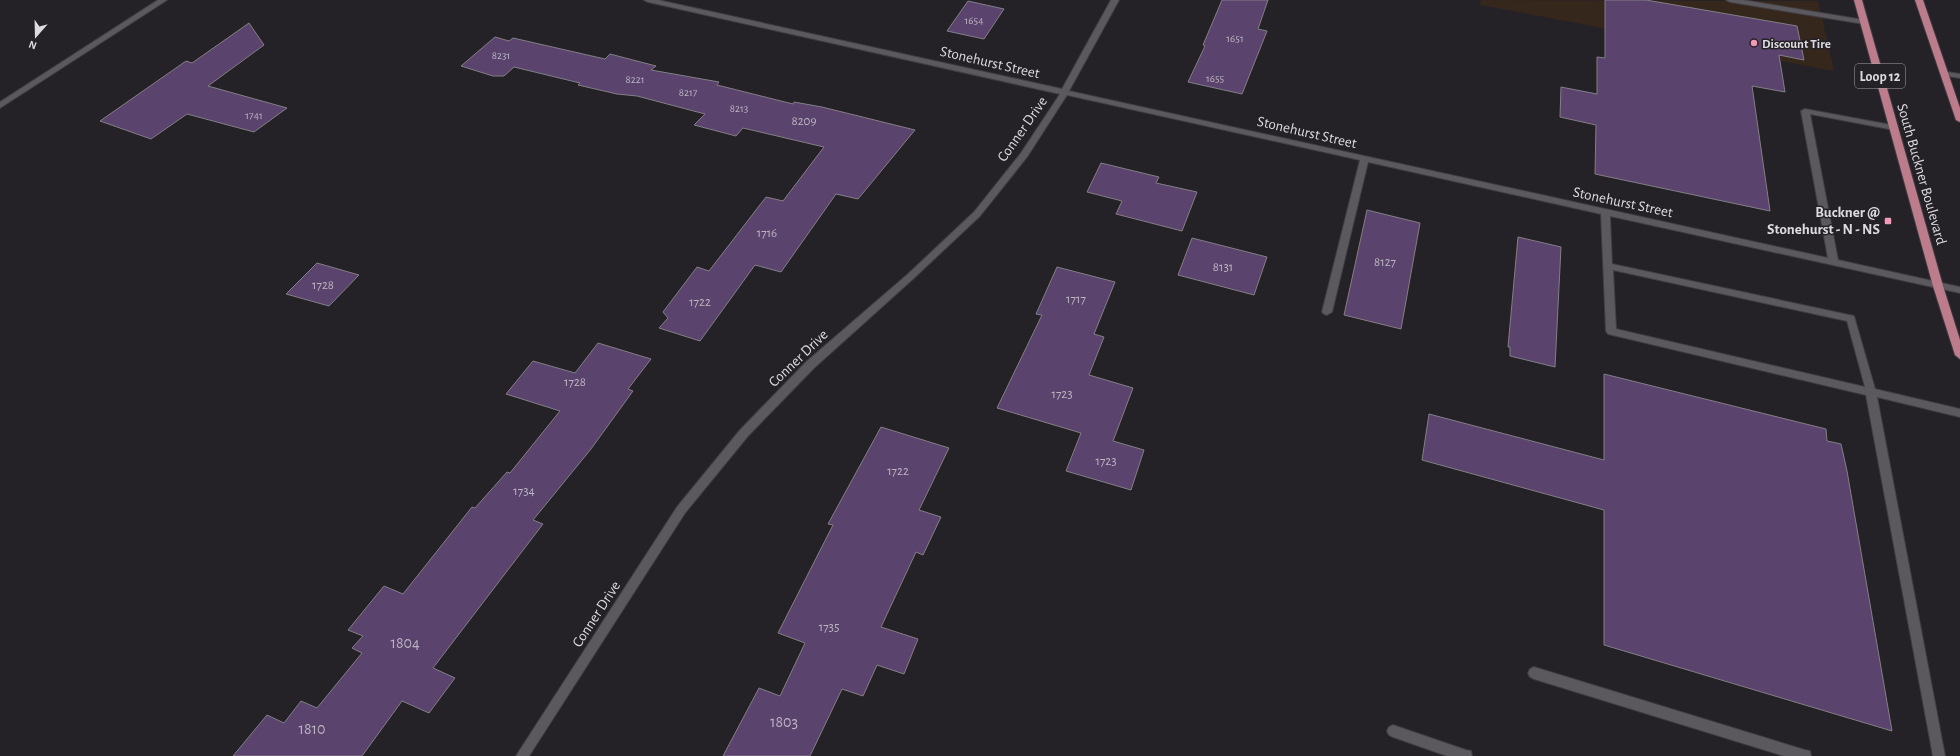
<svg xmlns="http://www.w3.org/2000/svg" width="1960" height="756" font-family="'Alegreya Sans',sans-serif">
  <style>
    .commercial { fill: #36271c }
    .building { fill: #5a436c; stroke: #837f86 }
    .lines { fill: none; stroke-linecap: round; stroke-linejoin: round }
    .minor-casing { stroke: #403d42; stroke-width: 2 }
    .major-casing { stroke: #403d42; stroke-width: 2 }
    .minor { fill: #5b585e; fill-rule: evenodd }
    .major { fill: #bd7c8c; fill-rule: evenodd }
    .poi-dot { fill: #f09ab7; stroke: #252227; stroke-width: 1.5 }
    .labels { text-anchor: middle; stroke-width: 3; stroke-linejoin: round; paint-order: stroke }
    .far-number-label { font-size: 11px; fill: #bcb5c2 }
    .far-poi-label { font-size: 13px; font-weight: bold; fill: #dddbdf; stroke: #252227; text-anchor: start }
    .number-label { font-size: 13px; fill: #bcb5c2 }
    .shield { fill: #252227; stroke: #a6a4a8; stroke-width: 1 }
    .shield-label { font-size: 14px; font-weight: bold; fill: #dddbdf }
    .street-label { font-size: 15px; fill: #dddbdf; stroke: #252227 }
    .poi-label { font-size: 15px; font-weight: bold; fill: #dddbdf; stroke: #252227; text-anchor: end }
    .near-number-label { font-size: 16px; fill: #bcb5c2 }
  </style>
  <rect width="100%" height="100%" fill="#252227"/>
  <!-- commercial -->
  <path class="commercial" d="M1481 0 1818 1 1834 71 1480 5Z"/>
  <!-- building -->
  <path class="building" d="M1222 0H1268L1258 29 1267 31 1242 94 1188 82 1205 46 1203 45Z
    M1605 0H1646L1797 26 1804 60 1779 55 1785 92 1752 86 1770 211 1595 174 1596 125 1560 117 1561 87 1597 94V57L1605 58Z
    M968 1 1004 9 984 39 947 31Z
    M249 23 264 45 208 86 287 108 254 132 187 114 151 139 100 121 186 61 192 63Z
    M495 37 509 41 513 38 605 59 610 54 656 66 651 70 719 82 717 85 793 104 794 102 822 107 915 130 858 199 836 194 781 272 755 265 700 341 659 328 668 318 663 312 697 267 709 271 766 197 783 201 824 147 743 128 736 136 694 125 705 114 637 96 617 94 578 85 580 83 514 67 504 76H493L461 66Z
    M1101 163 1159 177 1156 183 1197 192 1182 231 1116 214 1122 201 1087 192Z
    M1367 210 1420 223 1401 329 1344 315Z
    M1518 237 1561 247 1555 367 1510 356V347H1508Z
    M1192 238 1267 257 1254 295 1178 275Z
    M317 263 359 275 329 306 286 294Z
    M1057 267 1115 282 1094 334 1104 337 1089 375 1133 388 1113 441 1144 450 1131 490 1066 471 1081 433 997 408 1042 315 1036 314Z
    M598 343 651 359 628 389 633 391 591 449 533 520 543 524 433 668 455 678 429 713 402 701 362 756H233L267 715 284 723 301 701 317 708 362 653 352 648 363 636 348 630 384 586 403 594 472 507 475 508 507 472 510 473 560 411 506 394 533 361 575 373Z
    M1604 374 1826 429 1827 441 1841 444 1847 471 1892 731 1604 645V510L1422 460 1429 414 1604 460Z
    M881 427 949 448 919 510 941 517 923 555 916 552 881 627 918 639 904 674 877 665 863 696 842 689 810 756H723L759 688 780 696 805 643 778 633 833 525 828 524Z"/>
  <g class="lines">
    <defs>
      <path id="minor" d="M158 0H167L0 108V102Z
        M644 0H658L1062 89 1111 0H1119L1069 91 1828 258 1801 111 1805 109 1897 126V130H1894L1810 114 1838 260 1960 287V293L1610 216 1612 264 1854 316 1875 389 1960 409V417L1877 397 1945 756H1933L1866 395 1608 334 1606 331 1601 214 1368 162 1332 312 1327 315 1324 314 1322 312 1360 160 1067 95 1027 157 980 216 914 278 814 368 748 436 685 513 529 756H516L677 507 740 430 806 362 908 274 974 212 1021 153 1060 94 648 2ZM1613 270 1847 321 1865 387 1616 329Z
        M1726 0H1743L1864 20 1868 22 1864 24 1730 2Z
        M1941 71 1960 74V78L1941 75Z
        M1534 667 1805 750 1810 751 1811 756H1784L1534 679 1530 677 1528 673 1530 669Z
        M1393 725 1466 750 1471 751 1472 756H1447L1393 737 1389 735 1387 731 1389 727Z"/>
      <path id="major" d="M1854 0H1862L1943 286 1960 340V359L1955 355 1933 286Z
        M1915 0H1923L1960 108V122L1956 120Z"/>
    </defs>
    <!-- minor casing -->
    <use href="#minor" class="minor-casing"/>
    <!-- major casing -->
    <use href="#major" class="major-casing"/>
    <!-- minor -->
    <use href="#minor" class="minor"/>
    <!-- major -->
    <use href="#major" class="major"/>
  </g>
  <!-- markers -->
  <g class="poi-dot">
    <circle cx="1754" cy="43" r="4"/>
    <rect x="1884" y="217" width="8" height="8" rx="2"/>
  </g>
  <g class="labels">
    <!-- far-number labels -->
    <g class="far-number-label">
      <text x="974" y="24">1654</text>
      <text x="1235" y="42">1651</text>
      <text x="501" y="59">8231</text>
      <text x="1215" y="82">1655</text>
      <text x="635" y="83">8221</text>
      <text x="688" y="96">8217</text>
      <text x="739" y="112">8213</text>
      <text x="254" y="119">1741</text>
    </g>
    <!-- far-poi labels -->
    <g class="far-poi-label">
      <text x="1762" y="48">Discount Tire</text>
    </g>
    <!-- number labels -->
    <g class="number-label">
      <text x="804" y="125">8209</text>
      <text x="767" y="237">1716</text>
      <text x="1385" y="266">8127</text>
      <text x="1223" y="271">8131</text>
      <text x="323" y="289">1728</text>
      <text x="1076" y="303">1717</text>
      <text x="700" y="306">1722</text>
      <text x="575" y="386">1728</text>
      <text x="1062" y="398">1723</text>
      <text x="1106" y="465">1723</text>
      <text x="898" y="475">1722</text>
      <text x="524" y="495">1734</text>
      <text x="829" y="631">1735</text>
    </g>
    <!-- shield labels -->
    <rect class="shield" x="1855" y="64" width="50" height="24" rx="3"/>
    <g class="shield-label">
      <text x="1880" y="81">Loop 12</text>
    </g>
    <!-- street labels -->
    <g class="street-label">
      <text transform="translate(990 62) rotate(13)" y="5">Stonehurst Street</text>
      <text transform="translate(1022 129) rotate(-55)" y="5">Conner Drive</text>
      <text transform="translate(1307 132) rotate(13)" y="5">Stonehurst Street</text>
      <text transform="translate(1922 174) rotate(74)" y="5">South Buckner Boulevard</text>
      <text transform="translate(1623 202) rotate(12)" y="5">Stonehurst Street</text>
      <text transform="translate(798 358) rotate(-44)" y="5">Conner Drive</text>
      <text transform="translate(596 614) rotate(-57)" y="5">Conner Drive</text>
    </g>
    <!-- poi labels -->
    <g class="poi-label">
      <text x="1880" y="217">Buckner @<tspan x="1880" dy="17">Stonehurst - N - NS</tspan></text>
    </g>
    <!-- near-number labels -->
    <g class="near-number-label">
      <text x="405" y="648">1804</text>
      <text x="784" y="727">1803</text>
      <text x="312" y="734">1810</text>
    </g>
  </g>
  <!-- north arrow -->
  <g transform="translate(36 36) rotate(200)" stroke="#252227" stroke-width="3" paint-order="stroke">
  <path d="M0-3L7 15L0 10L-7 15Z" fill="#dddbdf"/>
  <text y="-6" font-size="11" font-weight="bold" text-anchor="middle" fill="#dddbdf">N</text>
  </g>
</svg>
